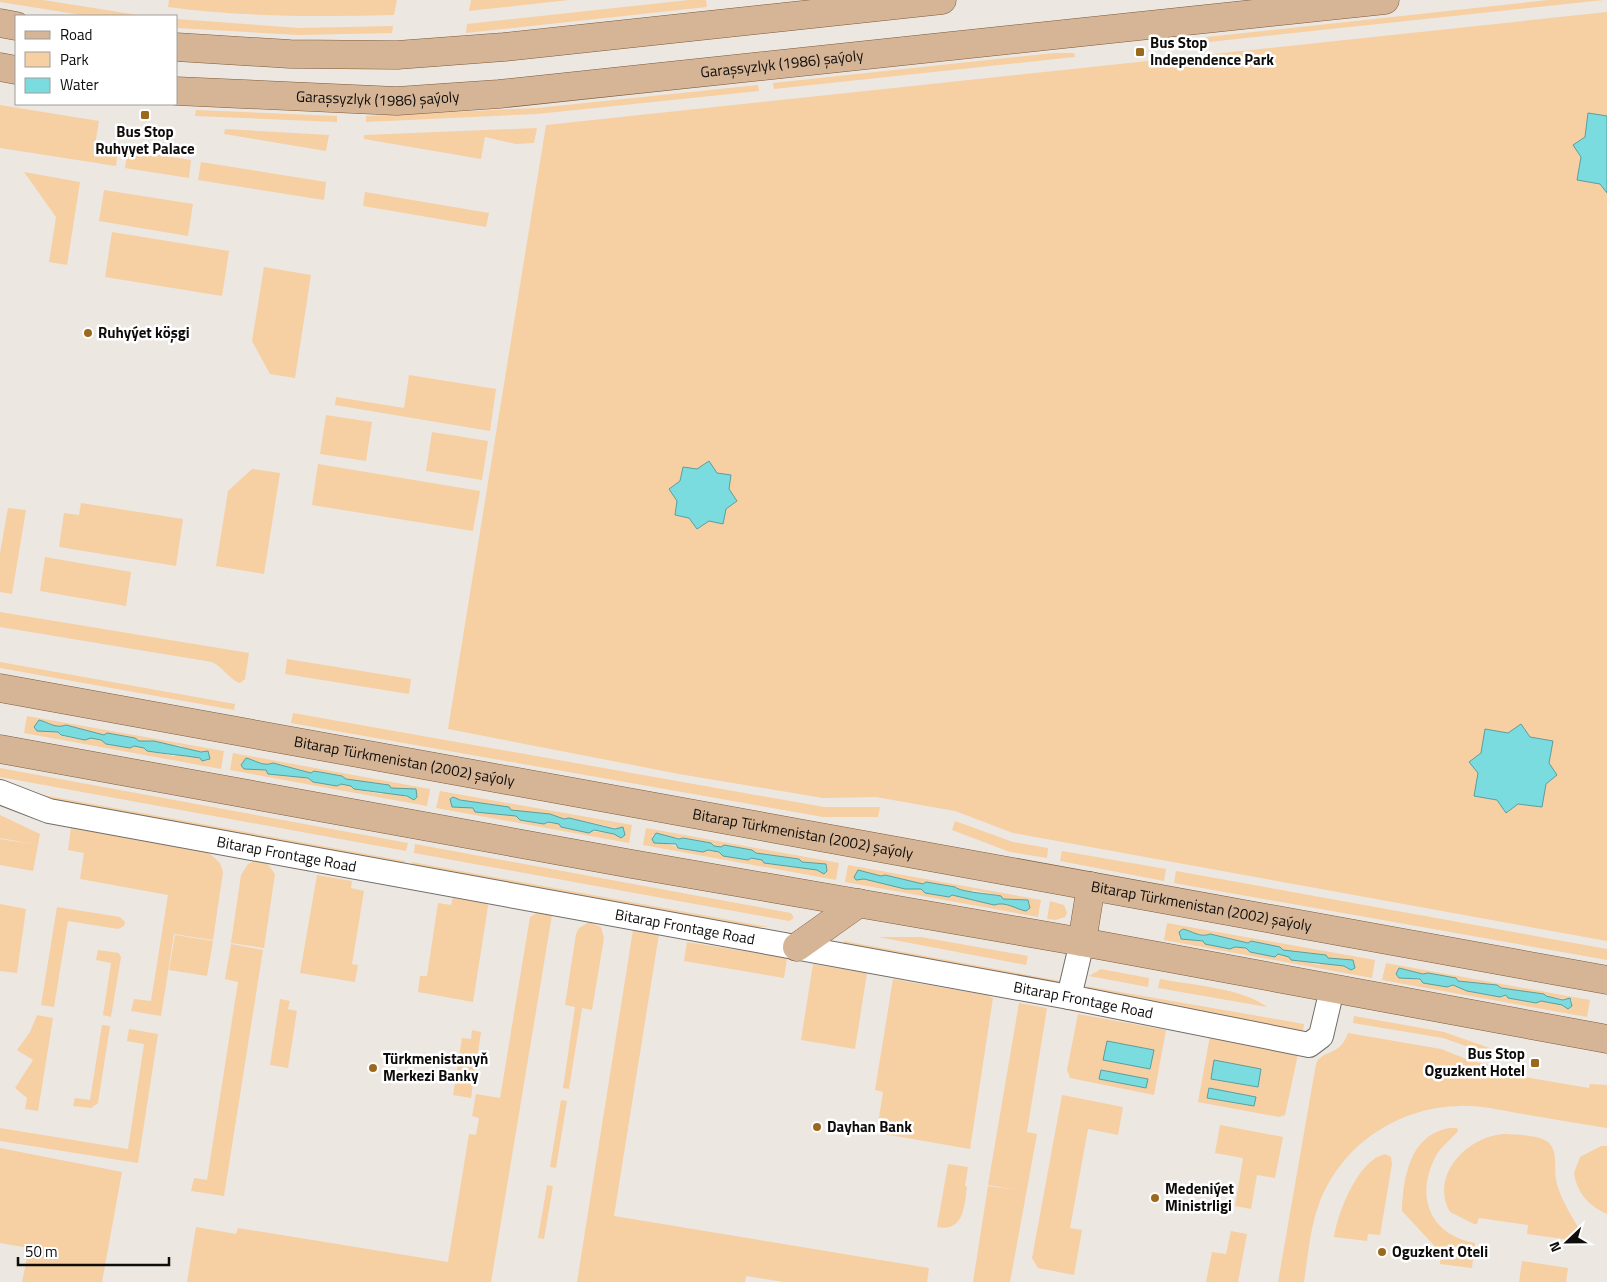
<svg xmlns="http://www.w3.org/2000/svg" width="1607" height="1282" font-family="'Titillium Web',sans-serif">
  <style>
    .green { fill: #f6cfa3; fill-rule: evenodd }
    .water { fill: #7bdcdf; stroke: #5b9e9f }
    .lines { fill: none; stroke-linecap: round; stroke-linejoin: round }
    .minor-casing { stroke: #726d68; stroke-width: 26 }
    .major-casing { stroke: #7e5a38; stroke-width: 29 }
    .minor { stroke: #fff; stroke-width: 24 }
    .major { stroke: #d5b596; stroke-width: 28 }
    .poi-dot { fill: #9b691d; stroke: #fff; stroke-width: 2 }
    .labels { text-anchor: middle; stroke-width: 5; stroke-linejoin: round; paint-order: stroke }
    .poi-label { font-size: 15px; font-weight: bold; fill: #0f0d0b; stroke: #fff; text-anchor: start }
    .street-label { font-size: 15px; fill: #0f0d0b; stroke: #fff }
  </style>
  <rect width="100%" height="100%" fill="#ede7e1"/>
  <!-- green -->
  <path class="green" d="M0 0H43L144 16H88L0 2Z
    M169 0H397L394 15C318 17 243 17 168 7Z
    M471 0H569L469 11Z
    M689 0H706L707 7 466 33 467 24Z
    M1548 0H1604L1199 43V40L1207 37Z
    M1607 12V941L1013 833 955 811 876 797 823 798 679 774 448 729 546 125Z
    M176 19 299 28 393 26 392 33 299 35 176 28Z
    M1054 53H1074L1075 57 774 89 773 83Z
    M758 85 759 91 537 114 366 122V116L537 108Z
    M0 105 99 121 95 145 118 148 116 166 0 148Z
    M196 110 337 116V122L195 116Z
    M537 128 534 143 516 144 485 137 481 159 364 139V135Z
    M225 129 329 135 326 151 224 134Z
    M128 150 191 160 189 178 125 168Z
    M201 162 326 182 324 200 198 180Z
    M24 172 80 182 67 265 49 262 56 217Z
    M104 190 193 204 188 236 99 221Z
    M365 192 489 213 486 227 363 206Z
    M112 232 229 251 222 296 105 277Z
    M264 267 311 275 295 378 270 374 252 341Z
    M409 375 496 389 490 431 335 405 336 397 404 408Z
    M326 415 372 422 366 461 320 454Z
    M432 432 488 441 482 480 426 471Z
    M318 464 480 491 473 531 312 505Z
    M252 469 280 473 264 574 216 566 228 491Z
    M81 503 183 519 176 566 59 547 64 513 79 515Z
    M8 508 26 510 12 594 0 592V553Z
    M45 557 131 572 126 606 40 591Z
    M0 612 249 653 245 679 240 683C231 681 223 667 212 662L0 627Z
    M287 659 411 679 409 694 285 674Z
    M0 662 235 704 234 710 0 668Z
    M293 713 824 807H880L878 817H823L291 723Z
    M27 716 224 751 221 769 24 733ZM39 720C48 722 55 729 66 725L104 735 107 733 135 738 139 741 182 746 184 749 201 752 208 761 180 754 174 756 147 751 144 748 134 746 130 748 106 744 101 740 91 738 85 740 61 736 58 732 44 730Z
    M233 753 430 789 427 806 230 770ZM252 762 269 765 273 763 311 773 314 771 342 776 346 779 389 785 391 788 408 790V797L387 792 381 794 354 789 352 786 341 784 337 786 313 782 309 778 268 774 266 770 251 768Z
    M0 768 408 843 406 851 0 777Z
    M21 791 405 861 404 865 35 798Z
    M440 791 632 825 629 843 436 808ZM459 799 460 800C476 803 492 804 509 807L511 810 564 819 569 818 617 828 615 834C596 831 580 831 561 827L559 824 520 820 516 816 459 806Z
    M0 815 40 834 38 845 0 838Z
    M955 821 1013 842 1048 848 1047 858 1010 852 952 830Z
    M71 827 201 850 210 854 220 863 223 872 213 940 174 934 161 1016 131 1011 134 999 151 1001 168 895 80 879 84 853 68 850Z
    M646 828 839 863 836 880 643 845ZM652 835C673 837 691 839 711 843L713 846 799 859 801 862 827 865V871L751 858 748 860 708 850C697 855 667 842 653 841Z
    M0 839 38 845 33 871 0 865Z
    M415 844 791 913 794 918 789 921 414 853Z
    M1062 851 1166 869 1164 881 1060 861Z
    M254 861 267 863 275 874 264 948 231 943 241 875 248 864Z
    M412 862 768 927H743L411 867Z
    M848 865 1041 900 1038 917 845 882ZM865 873 881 876 885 875 923 884 926 882 969 892 973 890 1001 896 1003 899 1029 902 1030 908 1026 911C1015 909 1006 901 994 905L952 895 948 897 925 893 921 889 864 879Z
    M1176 871 1607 949V960L1174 883Z
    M317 875 352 881 351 888 364 891 352 964 358 965 355 982 300 973Z
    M453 898 487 903 488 906 473 1002 418 992 420 976H427L438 903 451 905Z
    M1050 901 1064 905 1067 913 1065 917 1056 920 1047 919Z
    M0 904 26 909 17 973 0 971Z
    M57 907 120 917 125 922 124 926 118 929 68 921 54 1007 41 1005Z
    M537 913 552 915 491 1282H187L196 1227 236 1234 238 1228 448 1262 469 1134 476 1135 479 1118 472 1116 476 1094 500 1098 530 917Z
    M589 922 601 927 604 938 592 1010 582 1008 569 1089 563 1088 575 1007 565 1005 576 934 579 928Z
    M1167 923 1375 960 1372 978 1164 940ZM1179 932 1206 935 1210 934 1248 943 1251 941 1279 947 1283 950 1326 955 1328 958 1345 961 1344 966 1324 963 1319 965 1278 954 1275 957 1250 952 1246 948 1179 938Z
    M633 930 659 934 614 1216 929 1268 927 1282H784L746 1276 745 1282H577Z
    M175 935 213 941 207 976 169 970Z
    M878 937H921L1028 956 1026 965Z
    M844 941 1061 981 1060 985 843 946Z
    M687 942 787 958 784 978 684 961Z
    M231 944 263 950 224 1196 191 1191 194 1178 207 1180 238 982 225 979Z
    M98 950 119 953 121 957 111 1017 103 1015 111 963 96 960Z
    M1386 963 1590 1000 1587 1017 1382 980ZM1407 971C1424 974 1439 975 1456 978L1458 981 1497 985 1501 988 1544 994 1546 996 1572 1000V1006L1568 1009 1562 1005 1541 1001 1536 1003 1509 998 1506 995C1495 996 1482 994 1470 991 1462 989 1457 984 1447 987L1406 977Z
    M813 964 867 973 855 1049 801 1040Z
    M1101 969 1149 978 1148 987 1089 976Z
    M893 979 986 995 993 998 970 1149 884 1134 886 1119 879 1118 883 1092 875 1090Z
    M1160 979C1191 985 1242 988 1267 1007L1158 988Z
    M1086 986 1304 1024 1303 1031 1121 999 1089 990Z
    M280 999 290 1001 288 1009 297 1011 288 1068 270 1065Z
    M1019 1003 1047 1008 1027 1132 1037 1134 1010 1282H973L988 1186 1018 1190 988 1185Z
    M1078 1014 1166 1030 1154 1095 1070 1078 1067 1070Z
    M37 1015 53 1018 38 1111 25 1109 27 1098 15 1088 33 1060 17 1050 30 1032Z
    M1354 1016 1444 1032 1501 1052 1500 1058 1443 1038 1353 1023Z
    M102 1025 110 1026 98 1103 91 1108 73 1106 75 1098 90 1100Z
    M129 1029 158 1034 138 1163 0 1141V1128L128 1149 144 1044 127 1041Z
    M472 1030 481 1032 471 1098 453 1095 462 1038 471 1039Z
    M1348 1033 1441 1049 1471 1061 1501 1067 1500 1073 1589 1088 1590 1084 1607 1085V1128C1577 1123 1547 1118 1517 1113 1498 1110 1479 1105 1460 1106 1398 1107 1341 1145 1319 1204 1310 1228 1308 1256 1304 1282H1278L1316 1064C1322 1049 1340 1057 1348 1033Z
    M1210 1036 1298 1054 1285 1115 1279 1117 1198 1102ZM1209 1088 1256 1097 1254 1106 1207 1098Z
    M1062 1095 1123 1107 1118 1135 1088 1129 1070 1228 1082 1230 1074 1275 1038 1268 1032 1258Z
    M561 1100 567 1101 556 1168 550 1167Z
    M1220 1125 1283 1137 1275 1178 1257 1175 1251 1209 1235 1206 1243 1158 1215 1153Z
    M1449 1128H1457L1458 1131C1451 1139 1443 1145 1437 1154 1414 1195 1429 1235 1475 1243L1472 1268 1440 1264 1441 1253 1402 1211C1403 1177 1410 1135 1449 1128Z
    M1504 1134C1516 1135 1539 1134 1549 1143 1558 1152 1554 1168 1556 1180 1560 1198 1570 1213 1579 1229L1571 1240 1527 1234 1528 1225 1479 1218 1477 1224H1474L1450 1212C1429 1175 1468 1136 1504 1134Z
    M1601 1146H1607V1214C1589 1206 1577 1193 1574 1173L1580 1157Z
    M0 1148 122 1172 102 1282H22L29 1248 0 1243Z
    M1385 1154 1391 1157 1392 1164 1380 1235 1368 1234 1367 1241 1334 1237C1338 1212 1358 1160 1385 1154Z
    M948 1164 968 1167 965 1186 967 1187C964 1207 964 1232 937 1227Z
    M547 1185 553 1186 544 1239 538 1238Z
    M1231 1231 1247 1234 1238 1282H1206L1212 1252 1226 1254Z
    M1522 1261 1568 1268 1566 1282H1519Z"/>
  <!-- water -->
  <path class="water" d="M1588 113 1607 116V193L1600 184 1577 180 1581 157 1573 145 1585 137Z
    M709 461 717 473 731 475 729 489 737 501 726 509 723 524 709 521 697 529 689 518 675 515 677 501 669 489 680 481 683 467 697 469Z
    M39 720C48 722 55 729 66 725L104 735 107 733 135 738 139 741H154L201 752 208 751 210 759 202 761 200 758C182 755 165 754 147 751L144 748 134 746 130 748 106 744 101 740 91 738 85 740 61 735 58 732 37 731 34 727Z
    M1521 724 1530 737 1553 741 1549 763 1557 775 1546 784 1542 807 1518 804 1506 813 1497 800 1474 796 1478 773 1469 762 1481 753 1485 729 1508 733Z
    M246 758C255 760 263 767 273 763L311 773 314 771 342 776 346 779 389 785 391 788 416 789 417 797 414 800 407 796 354 789 351 786 341 784 337 786 313 782 308 778 268 774 266 770 244 769 241 765Z
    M453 797 460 800 509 807 511 810 550 814 564 819 569 818 615 829 623 827 625 835 621 838 614 834 594 830 589 833 561 827 559 824 548 822 544 824 520 820 516 816 475 812 473 808 452 807 450 799Z
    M656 833 679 839 683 838 711 843 714 846 721 847 724 845 752 850 756 853 799 859 802 862 826 864 827 871 824 874 817 870 764 863 762 860 751 858 748 860 723 856 719 852 708 850 703 852 678 848 676 844 654 843 652 839Z
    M858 870 881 876 885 875 923 884 926 882 955 887C960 892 991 894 1001 896L1003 899 1028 900 1030 908 1026 911C1015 909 1006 901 994 905L952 895 949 897 925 893 921 889H905L864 879 856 880 854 877Z
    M1183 929C1192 931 1200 938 1210 934L1248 943 1251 941 1280 947 1283 950 1326 955 1328 958 1353 960 1355 968 1351 970 1344 966 1291 960 1289 957 1278 954 1275 957 1250 952 1246 948 1235 947 1230 949 1205 944 1203 941 1181 939 1179 932Z
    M1399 968 1423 974 1428 973 1456 978 1458 981 1497 985 1501 988 1544 994 1546 996 1563 1000 1570 998 1572 1006 1568 1009 1562 1005 1541 1001 1536 1003 1508 998 1506 995 1500 997 1467 991 1453 985 1447 987 1423 983 1420 979 1399 978 1396 974Z
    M1107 1041 1154 1050 1150 1069 1103 1060Z
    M1214 1060 1261 1069 1258 1087 1211 1079Z
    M1101 1070 1148 1079 1146 1088 1099 1079Z
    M1209 1088 1256 1097 1254 1106 1207 1098Z"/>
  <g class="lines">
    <defs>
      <g id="minor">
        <path id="s1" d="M0 792 49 811 1069 997 1309 1045 1321 1036 1332 989"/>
        <path d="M1069 997 1082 942"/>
      </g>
      <g id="major">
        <path d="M0 23 16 26"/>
        <path d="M176 47 290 54 397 55 504 47 942 0"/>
        <path d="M0 67 16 70"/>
        <path id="s2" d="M176 91 397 101 499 94 1385 0"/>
        <path id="s3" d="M0 688 1607 980"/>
        <path d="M0 749 632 864 1082 942 1607 1039"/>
        <path d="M1082 942 1091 886"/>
        <path d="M797 947 859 903"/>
      </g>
    </defs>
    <!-- minor casing -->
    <use href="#minor" class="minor-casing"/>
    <!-- major casing -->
    <use href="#major" class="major-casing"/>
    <!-- minor -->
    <use href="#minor" class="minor"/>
    <!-- major -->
    <use href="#major" class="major"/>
  </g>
  <!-- markers -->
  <g class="poi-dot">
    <rect x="1135" y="47" width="10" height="10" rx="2.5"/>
    <rect x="140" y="110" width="10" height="10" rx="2.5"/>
    <circle cx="88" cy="333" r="5"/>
    <rect x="1530" y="1058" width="10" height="10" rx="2.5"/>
    <circle cx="373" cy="1068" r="5"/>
    <circle cx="817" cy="1127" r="5"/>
    <circle cx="1155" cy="1198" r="5"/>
    <circle cx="1382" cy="1252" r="5"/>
  </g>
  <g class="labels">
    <!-- poi labels -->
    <g class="poi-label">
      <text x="1150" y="48">Bus Stop<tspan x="1150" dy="17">Independence Park</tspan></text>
      <text x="145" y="137" text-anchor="middle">Bus Stop<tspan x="145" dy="17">Ruhyyet Palace</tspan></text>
      <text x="98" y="338">Ruhyýet köşgi</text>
      <text x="1525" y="1059" text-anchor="end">Bus Stop<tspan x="1525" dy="17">Oguzkent Hotel</tspan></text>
      <text x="383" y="1064">Türkmenistanyň<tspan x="383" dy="17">Merkezi Banky</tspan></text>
      <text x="827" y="1132">Dayhan Bank</text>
      <text x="1165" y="1194">Medeniýet<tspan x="1165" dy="17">Ministrligi</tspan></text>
      <text x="1392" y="1257">Oguzkent Oteli</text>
    </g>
    <!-- street labels -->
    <g class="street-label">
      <text dy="5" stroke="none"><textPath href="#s2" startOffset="608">Garaşsyzlyk (1986) şaýoly</textPath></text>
      <text dy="5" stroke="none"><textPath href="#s2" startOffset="202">Garaşsyzlyk (1986) şaýoly</textPath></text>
      <text dy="5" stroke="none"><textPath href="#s3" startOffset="411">Bitarap Türkmenistan (2002) şaýoly</textPath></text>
      <text dy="5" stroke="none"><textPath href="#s3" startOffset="816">Bitarap Türkmenistan (2002) şaýoly</textPath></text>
      <text dy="5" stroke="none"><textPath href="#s1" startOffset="294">Bitarap Frontage Road</textPath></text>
      <text dy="5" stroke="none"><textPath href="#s3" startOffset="1221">Bitarap Türkmenistan (2002) şaýoly</textPath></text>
      <text dy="5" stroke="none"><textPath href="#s1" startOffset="699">Bitarap Frontage Road</textPath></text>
      <text dy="5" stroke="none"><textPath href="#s1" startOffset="1104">Bitarap Frontage Road</textPath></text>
    </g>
  </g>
  <!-- legend -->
  <rect x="15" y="15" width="162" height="90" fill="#ffffff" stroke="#9f9e9d"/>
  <rect x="25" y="31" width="25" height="8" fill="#d5b596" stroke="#9f9e9d"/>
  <text x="60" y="40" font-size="15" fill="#0f0d0b">Road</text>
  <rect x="25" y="52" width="25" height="15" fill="#f6cfa3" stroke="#9f9e9d"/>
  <text x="60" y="65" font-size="15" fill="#0f0d0b">Park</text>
  <rect x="25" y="78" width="25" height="15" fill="#7bdcdf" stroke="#9f9e9d"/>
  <text x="60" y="90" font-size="15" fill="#0f0d0b">Water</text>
  <!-- north arrow -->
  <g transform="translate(1567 1242) rotate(248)" stroke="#ffffff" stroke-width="4" paint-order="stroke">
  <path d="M0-4L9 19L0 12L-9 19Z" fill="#0f0d0b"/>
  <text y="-8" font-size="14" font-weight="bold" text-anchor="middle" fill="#0f0d0b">N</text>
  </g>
  <!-- scale -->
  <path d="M18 1257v8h151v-8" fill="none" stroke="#0f0d0b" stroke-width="2.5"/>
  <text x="25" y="1257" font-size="15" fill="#0f0d0b" stroke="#ffffff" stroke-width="4" paint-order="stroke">50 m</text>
</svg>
